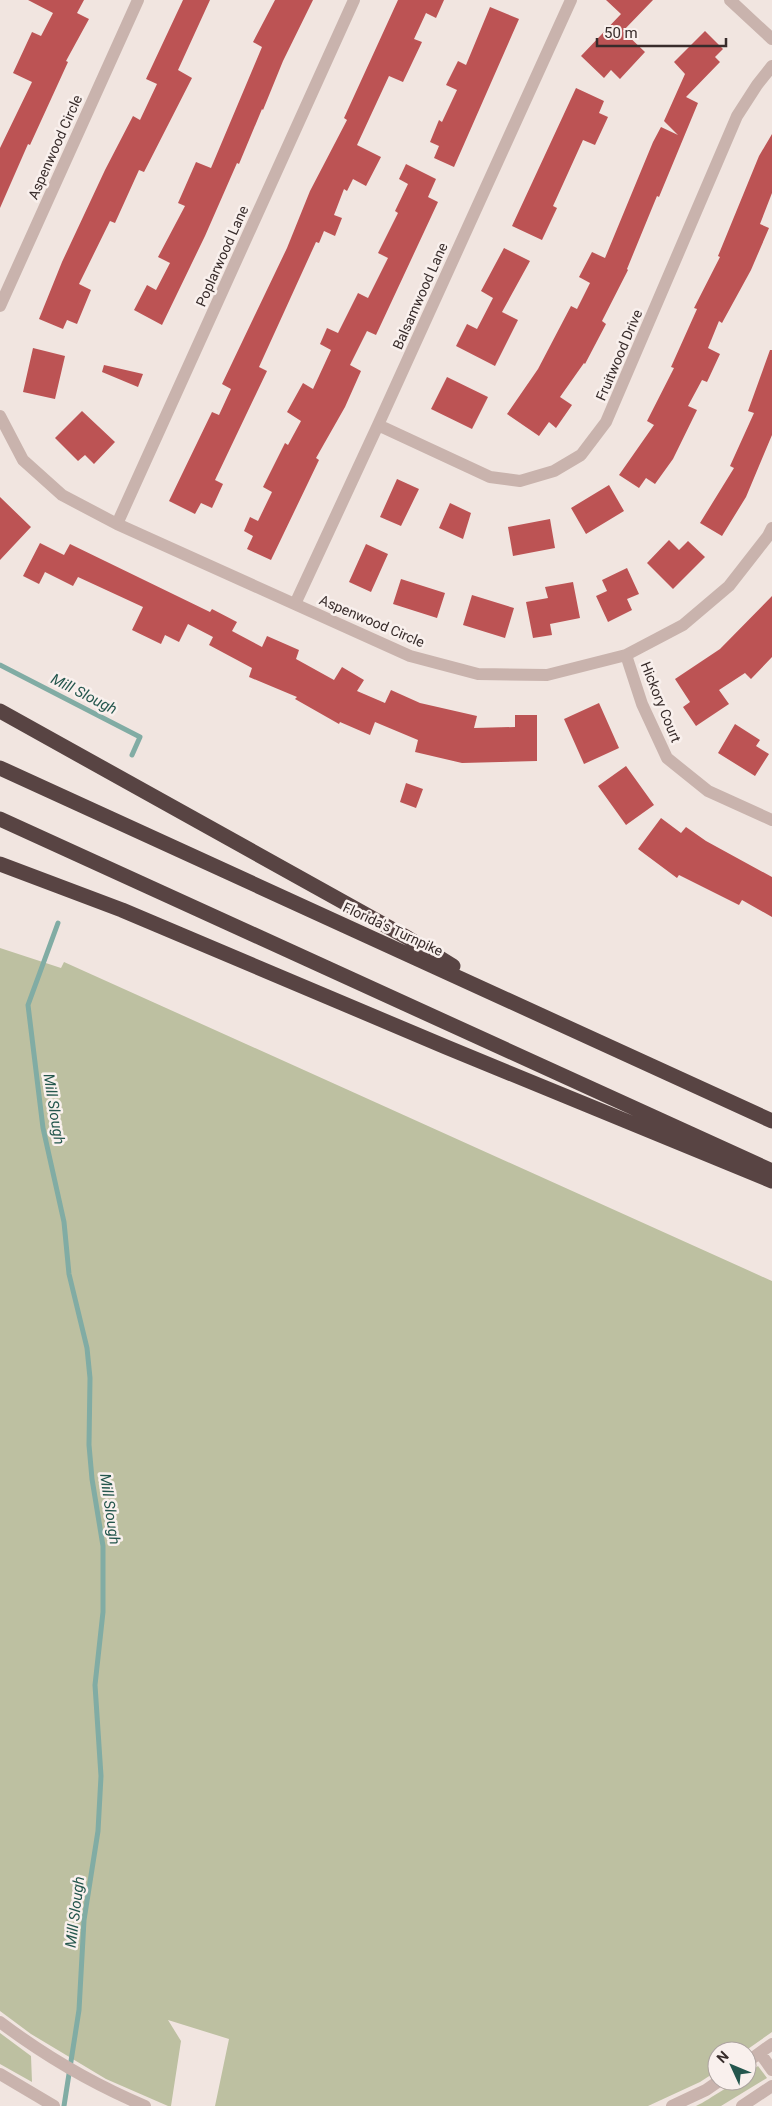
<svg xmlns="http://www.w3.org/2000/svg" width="772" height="2106" font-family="Roboto,sans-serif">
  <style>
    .green { fill: #bdc0a1 }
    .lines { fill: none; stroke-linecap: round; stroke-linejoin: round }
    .stream { stroke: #81aca4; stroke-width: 5 }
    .building { fill: #bc5354 }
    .minor { stroke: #c9b3ad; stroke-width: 12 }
    .highway { stroke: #584443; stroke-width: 15 }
    .labels { text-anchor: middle; stroke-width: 5; stroke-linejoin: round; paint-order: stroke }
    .street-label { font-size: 14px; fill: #382c2b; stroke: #f9f0ed }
    .water-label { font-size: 15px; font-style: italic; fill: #24564d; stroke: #f9f0ed }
  </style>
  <rect width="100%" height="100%" fill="#f1e5e0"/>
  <!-- green -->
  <path class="green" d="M0 948 61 968 64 962 772 1281V2032L745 2051H717V2071L700 2082 648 2106H215L229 2039 168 2020 181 2041 171 2106H168L106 2079 31 2034 0 2011Z
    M0 2033 31 2056 32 2082 0 2064Z
    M758 2066 767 2078 721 2106H696C712 2099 731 2081 747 2081V2074Z"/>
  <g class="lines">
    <!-- stream -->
    <path class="stream" d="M0 665 140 737 132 755
      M58 923 28 1005 43 1128 64 1222 69 1274 87 1348 90 1378 89 1445 92 1479 103 1546V1612L95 1685 101 1776 98 1831 84 1920 79 2010 64 2106"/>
  </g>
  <!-- building -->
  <path class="building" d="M28 0H84L77 13 89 19 66 61 68 62 30 145 28 144 0 208V148L32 82 13 73 32 32 41 36 53 13Z
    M183 0H210L178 70 192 78 144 172 139 170 115 223 110 221 79 284 91 290 77 324 67 320 63 329 39 319 62 262 105 170 133 116 140 120 157 84 146 79Z
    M275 0H313L283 61 263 110 262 109 239 164 237 163 205 236 162 325 134 310 147 285 156 290 170 263 158 257 185 206 178 203 196 162 211 168 262 47 253 42Z
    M398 0H444L436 18 426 13 414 39 422 42 403 82 389 76 357 145 381 157 366 186 353 179 347 191 344 189 334 215 342 218 335 236 324 231 319 243 316 242 259 367 267 371 215 480 223 484 212 508 201 503 195 514 169 501 212 412 219 415 231 389 222 384 287 248 310 191 347 120 344 118Z
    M606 0H653L623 31 645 52 620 79 611 70 604 78 581 56 621 14Z
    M490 7 519 19 454 167 434 158 439 146 430 142 439 120 442 122 457 90 446 85 458 61 466 65Z
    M705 31 723 49 715 57 720 62 686 97 698 103 659 197 657 196 627 269 628 270 602 321 606 324 585 364 584 363 560 397 572 405 556 428 549 422 539 436 507 414 538 369 571 306 577 309 590 283 579 277 592 252 605 258 653 142 661 127 678 135 664 121 685 74 674 62Z
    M576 88 604 101 599 113 608 117 595 145 583 140 553 206 557 208 542 240 512 226Z
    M772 134V193L760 224 769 228 751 270 722 323 719 321 708 348 720 354 707 382 702 380 688 406 697 410 673 459 655 484 646 478 639 488 619 475 654 425 647 421 674 368 671 367 697 309 694 308 720 257 718 256 759 156Z
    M406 164 436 179 428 197 438 202 376 335 367 331 350 365 361 371 345 407 316 458 319 460 271 560 247 549 253 536 244 531 250 517 258 521 272 492 263 487 285 443 288 445 301 421 287 412 303 383 313 389 331 350 320 344 327 328 338 333 358 293 368 298 388 258 378 253 398 213 395 211 408 184 399 179Z
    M504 248 530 261 502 312 518 320 495 366 456 346 467 324 477 329 493 298 481 291Z
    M33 348 65 356 55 399 23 392Z
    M770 350H772V435L746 497 722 536 700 523 734 468 730 466 754 413 748 411Z
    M104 365 143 374 138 387 102 372Z
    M447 377 488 397 472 429 431 409Z
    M82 411 115 442 94 464 85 455 78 461 55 438Z
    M397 479 419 489 401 526 380 517Z
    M609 485 624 511 586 534 571 508Z
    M0 497 31 527 0 560Z
    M450 503 471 513 463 539 439 528Z
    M550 519 555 548 513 556 508 527Z
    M669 540 679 550 688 541 705 557 673 589 647 563Z
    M40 543 64 555 70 544 210 612 212 609 237 622 232 631 262 647 267 636 299 650 296 659 334 680 342 667 364 680 357 691 385 703 391 690 420 703 477 716 474 728 515 727V715H537V761L462 763 415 752 418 740 375 722 370 735 340 722 339 724 295 699 297 697 249 677 252 668 209 645 213 637 188 624 179 642 165 635 161 644 132 630 143 607 78 577 73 586 45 572 39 584 23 576Z
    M366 544 388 554 371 592 349 582Z
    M627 568 639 594 627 599 632 610 608 622 596 596 607 591 602 580Z
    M401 579 445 593 437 618 393 604Z
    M573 582 580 618 550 624 552 635 533 638 526 602 548 598 545 587Z
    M472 595 514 608 505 638 463 625Z
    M772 596V657L751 679 745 673 719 690 729 704 696 726 683 707 690 702 675 679 720 649Z
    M599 703 619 748 584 764 564 719Z
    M735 724 760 740 756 746 769 754 755 776 718 753Z
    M626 766 654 805 626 825 598 786Z
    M406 783 423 789 416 808 400 802Z
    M661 818 681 833 686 827 706 841 772 877V917L742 900 739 905 679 875 677 878 638 849Z"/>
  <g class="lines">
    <!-- minor -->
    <path class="minor" d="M730 0 772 39
      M0 306 138 0
      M0 416 23 460 62 495 117 524 410 656 478 674 547 675 626 655 683 625 729 586 768 536 772 528
      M378 425 490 477 520 481 554 471 581 455 606 422 737 116 757 85 772 66
      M117 524 354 0
      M295 604 378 425 571 0
      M626 655 642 704 667 758 708 791 772 820
      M0 2022C45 2056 93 2084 145 2106
      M760 2053 772 2070
      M747 2062 772 2044
      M0 2074 54 2106
      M672 2106 706 2090 719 2081
      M742 2106 772 2086"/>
    <!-- highway -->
    <path class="highway" d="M0 711 408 938 453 966
      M0 768 772 1121
      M0 819 772 1171
      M0 864 122 910 446 1047 772 1181"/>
  </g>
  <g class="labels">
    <!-- street labels -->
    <g class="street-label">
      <text transform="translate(55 147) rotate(-66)" y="5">Aspenwood Circle</text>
      <text transform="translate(222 256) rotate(-66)" y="5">Poplarwood Lane</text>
      <text transform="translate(420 296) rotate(-66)" y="5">Balsamwood Lane</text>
      <text transform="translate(619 355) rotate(-67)" y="5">Fruitwood Drive</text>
      <text transform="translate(372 621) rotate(23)" y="5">Aspenwood Circle</text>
      <text transform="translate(661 702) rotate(68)" y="5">Hickory Court</text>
      <text transform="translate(393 929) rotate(25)" y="5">Florida's Turnpike</text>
    </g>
    <!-- water labels -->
    <g class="water-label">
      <text transform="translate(84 694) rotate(27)" y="5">Mill Slough</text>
      <text transform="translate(54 1109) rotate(81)" y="5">Mill Slough</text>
      <text transform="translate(110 1509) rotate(82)" y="5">Mill Slough</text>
      <text transform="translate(75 1912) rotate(-83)" y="5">Mill Slough</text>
    </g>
  </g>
  <!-- north arrow -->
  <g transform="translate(732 2066) rotate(314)"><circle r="24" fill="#f9f0ed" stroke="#aca29f"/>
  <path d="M0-4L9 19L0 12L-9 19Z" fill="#24564d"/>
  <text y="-8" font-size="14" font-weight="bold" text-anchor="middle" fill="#382c2b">N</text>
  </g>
  <!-- scale -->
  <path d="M597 38v8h129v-8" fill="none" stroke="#382c2b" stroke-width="2.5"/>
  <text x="604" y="38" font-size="15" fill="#382c2b" stroke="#f9f0ed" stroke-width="4" paint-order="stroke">50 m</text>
</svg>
